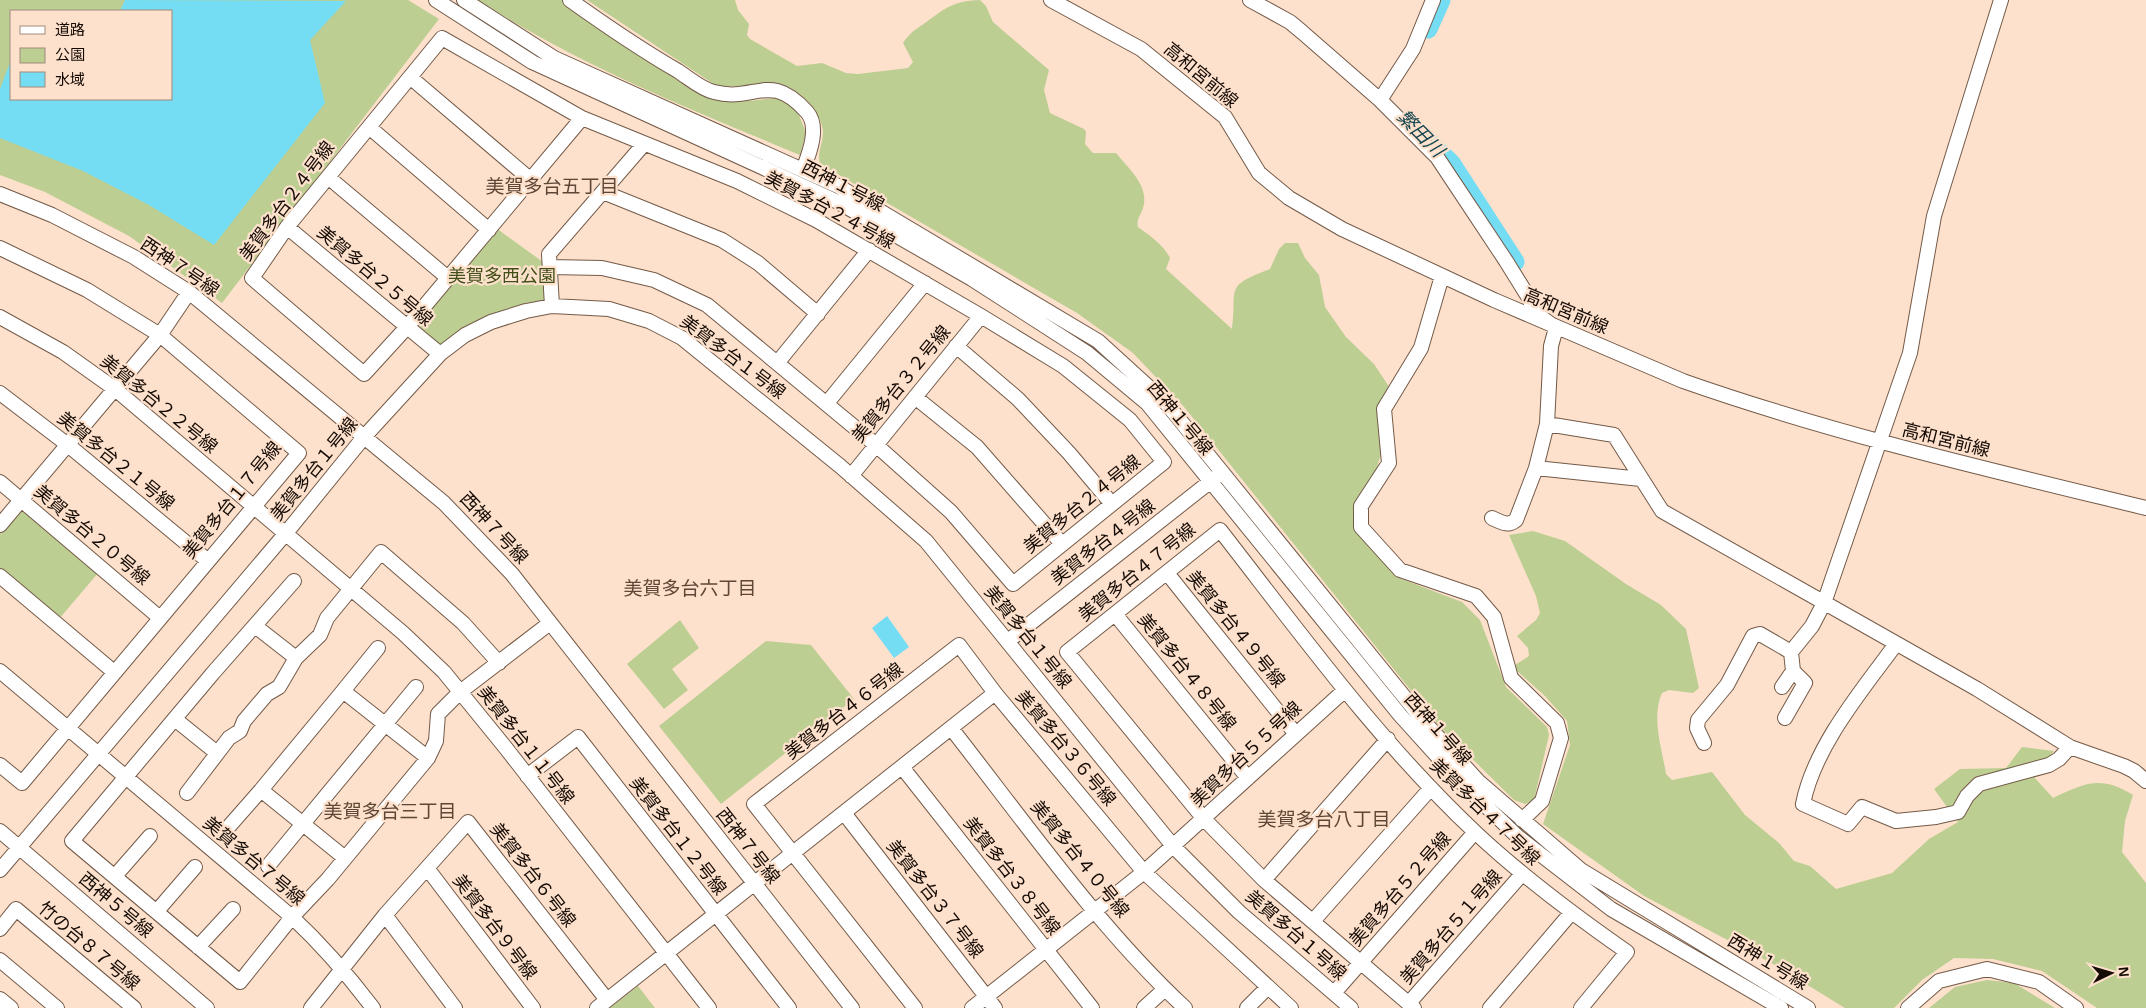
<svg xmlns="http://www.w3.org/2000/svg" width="2146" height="1008" font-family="Arial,'Noto Sans JP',sans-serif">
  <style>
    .green { fill: #bcce92; fill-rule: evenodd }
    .water { fill: #74ddf3 }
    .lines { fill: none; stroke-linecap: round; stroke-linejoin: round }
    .river { stroke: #74ddf3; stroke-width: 19 }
    .minor-casing { stroke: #735a48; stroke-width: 16 }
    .minor { stroke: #fff; stroke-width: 14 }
    .labels { text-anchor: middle; stroke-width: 4.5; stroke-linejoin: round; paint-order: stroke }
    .street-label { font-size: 18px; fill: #140b05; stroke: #fee1cc }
    .park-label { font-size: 18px; fill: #414e18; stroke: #fee1cc }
    .water-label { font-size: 19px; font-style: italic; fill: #16464f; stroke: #fee1cc }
    .neighbourhood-label { font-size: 19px; fill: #5e4736; stroke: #fee1cc }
  </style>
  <rect width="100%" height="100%" fill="#fee1cc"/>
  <!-- green -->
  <path class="green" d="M0 0H408L439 19 222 303 129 236 45 192 0 175ZM11 11H171V99H11Z
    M478 0H564L720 99 749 101 776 98 783 100 797 110 806 133 800 155C690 109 578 65 478 0Z
    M587 0H735L738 10 749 24 747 35 750 39 797 66 822 63 846 73 858 74 908 68 913 62 903 43C913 29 916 30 929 20 948 6 956 1 980 0L986 6 993 22 1049 70 1044 90 1050 113 1084 129 1086 132 1085 144 1093 153H1116C1128 168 1150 186 1143 208 1141 215 1136 219 1138 227 1150 236 1163 244 1170 258L1166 269 1232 329C1238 288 1222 287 1270 269L1279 249 1285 243H1298L1305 258 1319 275 1325 307 1346 337 1374 364 1388 385 1389 389 1378 409 1381 454 1376 470 1354 508 1357 533 1399 578 1462 602 1480 620 1506 687 1547 727 1549 735 1534 800 1525 804 1514 800 1440 727 1185 408 1133 353 1077 313 820 164C816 151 826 139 822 126 817 108 800 89 780 85 762 82 738 89 715 85Z
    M496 228 543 262 546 300 487 318 439 347 417 328V323Z
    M25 511 99 572 59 619 0 570V533L17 512Z
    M1533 531 1565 541 1626 584 1661 605 1686 629 1699 688 1693 693 1669 690 1662 693C1651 717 1662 749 1666 774L1672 780 1712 772 1745 815 1779 843 1794 861 1810 866 1836 889 1892 873 1929 839 1958 822 1934 789 1960 769 2006 768 2022 747 2054 751 2034 777 2053 798C2085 783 2101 775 2133 795L2125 821 2122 852 2146 883V1008H2097L2042 971 1993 959 1954 958 1922 980 1894 1008H1845L1773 964 1644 896 1543 824 1570 745 1567 721 1545 696 1517 671 1515 665 1529 656 1528 648 1517 636 1536 620 1540 613 1536 596 1509 535Z
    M680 620 699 648 672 669 688 690 664 709 627 664Z
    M766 641 811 645 854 699 721 804 659 726Z
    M1987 980 2014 983 2055 1008H1929L1955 987Z
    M638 986 655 1008H610Z"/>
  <!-- water -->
  <path class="water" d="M125 0 346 1 310 40 325 103 214 245 149 205 83 171 0 138V89L11 60V99H171V11H120Z
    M887 616 909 647 894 658 872 628Z"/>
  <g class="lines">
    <!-- river -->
    <path class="river" d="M1428 29 1441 0
      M1429 142 1451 163 1515 262"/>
    <defs>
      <path id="minor" d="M436 0 532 62 838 202 972 279 1087 353 1147 403 1400 715 1457 778 1518 837 1611 909 1781 1008
        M464 0 554 58 838 186 1098 341 1166 403 1427 725 1478 781 1581 870 1808 1008
        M570 0C605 25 640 49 678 71 689 78 701 89 714 92 756 103 769 70 807 112 820 127 809 154 803 170
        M1051 0 1141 49 1225 117 1259 173 1289 198 1342 229 1494 300 1683 381C1834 434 1990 470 2146 508
        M1250 0 1290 22 1302 32 1380 100 1437 157 1506 261 1529 298 1534 312 1556 328 1551 346 1547 424 1614 435 1662 511 1977 689 2070 747 2124 766 2134 771 2146 781
        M410 77 531 180
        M1380 100 1413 49 1433 0
        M369 127 489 230
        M328 177 448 278
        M603 192 722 240 758 263 818 314
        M0 194 52 215 134 257 189 292 444 503 512 574 852 1008
        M287 227 440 354
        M0 248 87 290 160 335 299 453 22 783 0 765
        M550 267 602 268 654 280 707 305 876 445 951 512 1013 584 1164 462 1130 420 1063 366 981 316 816 220 737 181 582 118 407 327 364 374 252 278 287 227 442 38 582 118
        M1442 276 1421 348 1384 409 1389 463 1361 506V527L1400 570 1476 596 1494 617 1511 678 1557 723 1561 738 1542 801 1522 820
        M552 306 549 254 644 144
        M0 317 63 352 115 389 403 633 444 672 505 747 709 1008
        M956 346 1018 399 1069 453 1112 504
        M778 362 869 250
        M0 393 68 445 208 561
        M915 397 977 447 1062 544
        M827 403 925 283
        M1547 424 1536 468 1641 479
        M851 476 981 316
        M0 482 160 618
        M1492 518C1501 522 1508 527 1516 520L1536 468
        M0 525 160 335 189 292
        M1167 573 1295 733
        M0 576 114 672
        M294 581 213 673 72 841 240 982 292 917 328 879 428 758 436 741 438 714 460 692 550 623
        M1115 614 1248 778
        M255 626 296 658
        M1008 641 1216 477
        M1896 644C1862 690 1814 747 1803 804L1848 824 1862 807 1896 821 1936 817 1958 812 1967 796 1979 784 2049 765 2059 759 2070 747
        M0 671 292 917C322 945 348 975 373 1008
        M1782 687 1793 671 1791 652 1812 626 1824 603 1910 353 1934 216 2001 0
        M343 691 378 648
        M1785 718 1805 683 1793 671
        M176 720 217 753
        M951 728C1024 821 1099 928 1185 1008
        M1704 743 1697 728 1698 720 1727 685 1753 636 1760 634 1791 652
        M902 767 1092 1008
        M527 776 578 737 789 1008
        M187 793 229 738 240 731 244 721 267 694 279 687 296 658 320 635 327 618 381 552 463 623 499 663
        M844 813 995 1008
        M0 831 207 1008
        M225 831 261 790
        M345 858 261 790 343 691 428 758
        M268 866 416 687
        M427 868 533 1008
        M0 870 286 533 364 437 440 354 465 335 491 322 526 311 552 306 609 309 649 321 682 338 840 466 926 541 1173 846 1239 912 1351 1008
        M115 876 150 836
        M1264 880 1388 739
        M157 911 195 867
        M385 915 455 1008
        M1313 921 1431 788
        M0 929 16 909 134 1008
        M198 947 233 909
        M0 960 57 1008
        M1334 993 1475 832
        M0 999 11 1008
        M1409 1003 1522 874
        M311 1008 385 915 468 822 607 1000
        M597 1008 995 693 1144 872 1291 1008
        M915 1008 754 804 959 645 995 693
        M972 1008 1144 872 1345 690
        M1144 1008 1165 989
        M1247 1008 1267 988
        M1414 1008 1264 880 1204 819 1067 652 1220 530C1301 634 1379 742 1476 833 1523 877 1574 915 1627 952L1581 1008
        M1490 1008 1571 913
        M1908 1008 1939 981 1987 969 2039 982 2076 1008"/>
    </defs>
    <!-- minor casing -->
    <use href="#minor" class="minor-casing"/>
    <!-- minor -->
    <use href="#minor" class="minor"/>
  </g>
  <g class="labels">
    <!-- street labels -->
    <g class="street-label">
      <text transform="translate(1201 75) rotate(40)" y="6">高和宮前線</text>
      <text transform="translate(843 186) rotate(27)" y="6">西神１号線</text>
      <text transform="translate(287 201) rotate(-53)" y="6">美賀多台２４号線</text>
      <text transform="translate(830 210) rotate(28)" y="6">美賀多台２４号線</text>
      <text transform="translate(180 267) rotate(34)" y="6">西神７号線</text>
      <text transform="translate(375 276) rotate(40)" y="6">美賀多台２５号線</text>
      <text transform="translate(1566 311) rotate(23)" y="6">高和宮前線</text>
      <text transform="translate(733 357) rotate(37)" y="6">美賀多台１号線</text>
      <text transform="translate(901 384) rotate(-51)" y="6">美賀多台３２号線</text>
      <text transform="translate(159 404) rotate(39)" y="6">美賀多台２２号線</text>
      <text transform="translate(1180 418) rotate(50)" y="6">西神１号線</text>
      <text transform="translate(1946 440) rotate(14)" y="6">高和宮前線</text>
      <text transform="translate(116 461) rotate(39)" y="6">美賀多台２１号線</text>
      <text transform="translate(314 469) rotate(-51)" y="6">美賀多台１号線</text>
      <text transform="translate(232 500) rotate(-51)" y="6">美賀多台１７号線</text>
      <text transform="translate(1082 504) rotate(-39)" y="6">美賀多台２４号線</text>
      <text transform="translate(494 528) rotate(47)" y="6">西神７号線</text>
      <text transform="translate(92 535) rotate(40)" y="6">美賀多台２０号線</text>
      <text transform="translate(1103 542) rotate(-38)" y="6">美賀多台４号線</text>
      <text transform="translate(1137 572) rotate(-39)" y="6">美賀多台４７号線</text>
      <text transform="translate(1236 629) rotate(51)" y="6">美賀多台４９号線</text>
      <text transform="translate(1028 637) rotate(51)" y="6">美賀多台１号線</text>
      <text transform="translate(1187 672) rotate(51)" y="6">美賀多台４８号線</text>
      <text transform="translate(844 711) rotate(-38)" y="6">美賀多台４６号線</text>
      <text transform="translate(1438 729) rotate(48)" y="6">西神１号線</text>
      <text transform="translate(526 745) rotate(52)" y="6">美賀多台１１号線</text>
      <text transform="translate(1066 748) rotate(50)" y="6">美賀多台３６号線</text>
      <text transform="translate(1246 754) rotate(-43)" y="6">美賀多台５５号線</text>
      <text transform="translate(1485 812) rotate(44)" y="6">美賀多台４７号線</text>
      <text transform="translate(678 836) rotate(52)" y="6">美賀多台１２号線</text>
      <text transform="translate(748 846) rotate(52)" y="6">西神７号線</text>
      <text transform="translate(1080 859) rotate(51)" y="6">美賀多台４０号線</text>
      <text transform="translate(254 861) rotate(40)" y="6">美賀多台７号線</text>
      <text transform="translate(533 875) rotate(52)" y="6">美賀多台６号線</text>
      <text transform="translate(1012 876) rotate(52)" y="6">美賀多台３８号線</text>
      <text transform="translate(1400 889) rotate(-49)" y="6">美賀多台５２号線</text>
      <text transform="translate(935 899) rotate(52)" y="6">美賀多台３７号線</text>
      <text transform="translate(116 905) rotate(40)" y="6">西神５号線</text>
      <text transform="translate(495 927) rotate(53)" y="6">美賀多台９号線</text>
      <text transform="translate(1451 927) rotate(-49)" y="6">美賀多台５１号線</text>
      <text transform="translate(1296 935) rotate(41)" y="6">美賀多台１号線</text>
      <text transform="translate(89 946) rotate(40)" y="6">竹の台８７号線</text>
      <text transform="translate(1768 962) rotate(31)" y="6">西神１号線</text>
    </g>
    <!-- park labels -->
    <g class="park-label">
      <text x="502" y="282">美賀多西公園</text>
    </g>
    <!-- water labels -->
    <g class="water-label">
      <text transform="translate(1421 133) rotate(45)" y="7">繁田川</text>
    </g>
    <!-- neighbourhood labels -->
    <g class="neighbourhood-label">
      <text x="552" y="193">美賀多台五丁目</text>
      <text x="690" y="595">美賀多台六丁目</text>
      <text x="390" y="818">美賀多台三丁目</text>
      <text x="1324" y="826">美賀多台八丁目</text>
    </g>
  </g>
  <!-- legend -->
  <rect x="10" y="10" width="162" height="90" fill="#fee1cc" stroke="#a08b7c"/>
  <rect x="20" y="26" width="25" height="8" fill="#ffffff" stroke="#a08b7c"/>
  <text x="55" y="35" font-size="15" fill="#140b05">道路</text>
  <rect x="20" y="48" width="25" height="15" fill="#bcce92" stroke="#a08b7c"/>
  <text x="55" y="60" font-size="15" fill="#140b05">公園</text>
  <rect x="20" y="72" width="25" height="15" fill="#74ddf3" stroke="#a08b7c"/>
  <text x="55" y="85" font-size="15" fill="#140b05">水域</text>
  <!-- north arrow -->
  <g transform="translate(2111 973) rotate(85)" stroke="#fee1cc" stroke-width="4" paint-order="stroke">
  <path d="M0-4L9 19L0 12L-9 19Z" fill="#140b05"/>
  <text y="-8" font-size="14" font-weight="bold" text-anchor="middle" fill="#140b05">N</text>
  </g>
</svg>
